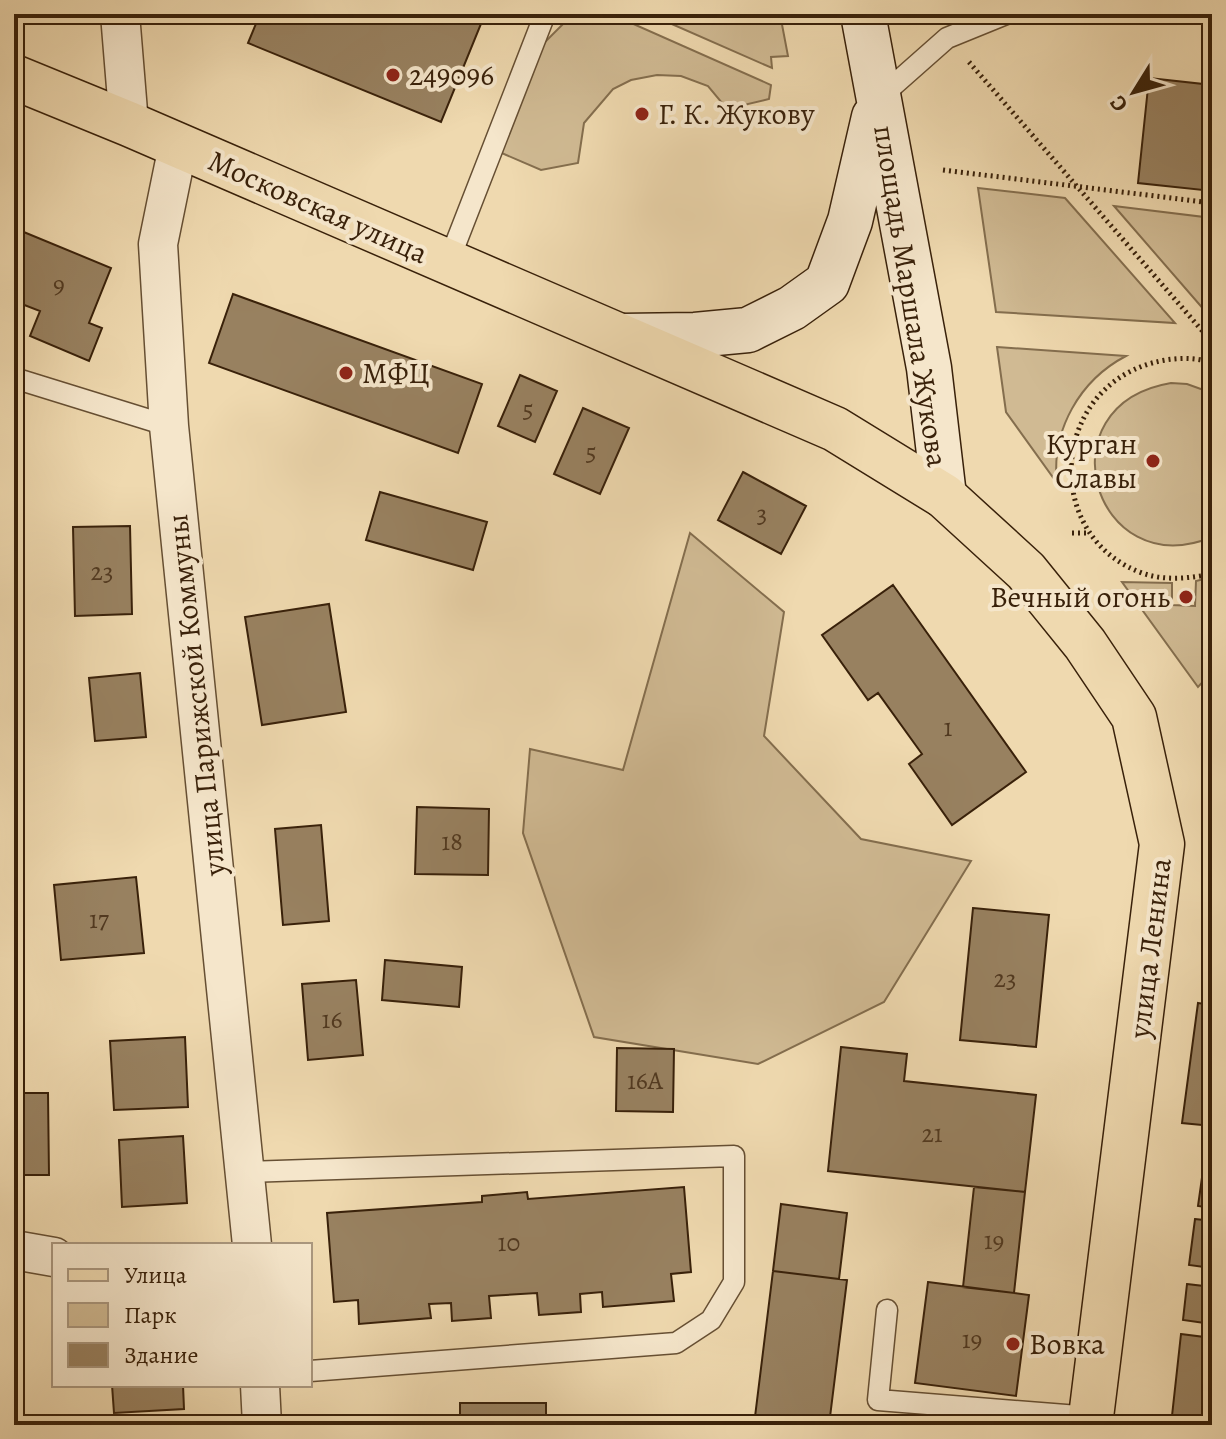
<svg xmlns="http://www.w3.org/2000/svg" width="1226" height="1439" font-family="Alegreya,serif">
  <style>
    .green { fill: #d0ba93; stroke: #846e4e; stroke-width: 2 }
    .building { fill: #988160; stroke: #39210a; stroke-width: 2 }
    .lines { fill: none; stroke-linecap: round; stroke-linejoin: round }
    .service-casing { stroke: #664f33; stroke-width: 23 }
    .minor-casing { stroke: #664f33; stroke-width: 41 }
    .secondary-casing { stroke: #39210a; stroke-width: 47 }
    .primary-casing { stroke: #39210a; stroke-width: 47 }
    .path { stroke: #39210a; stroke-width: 5; stroke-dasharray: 2 4; stroke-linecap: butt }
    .service { stroke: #f5e6cb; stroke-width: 20 }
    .minor { stroke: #f5e6cb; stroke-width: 38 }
    .secondary { stroke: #f5e6cb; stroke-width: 44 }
    .primary { stroke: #efd9af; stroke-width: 44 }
    .poi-dot { fill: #8f2418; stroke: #f5e6cb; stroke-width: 3 }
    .labels { text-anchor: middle; stroke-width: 8; stroke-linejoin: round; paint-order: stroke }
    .number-label { font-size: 26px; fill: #513920 }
    .poi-label { font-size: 30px; fill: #39210a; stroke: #f5e6cb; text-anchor: start }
    .street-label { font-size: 30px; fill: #39210a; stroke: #f5e6cb }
  </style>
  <rect width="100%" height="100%" fill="#efd9af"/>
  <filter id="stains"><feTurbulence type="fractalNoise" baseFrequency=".0025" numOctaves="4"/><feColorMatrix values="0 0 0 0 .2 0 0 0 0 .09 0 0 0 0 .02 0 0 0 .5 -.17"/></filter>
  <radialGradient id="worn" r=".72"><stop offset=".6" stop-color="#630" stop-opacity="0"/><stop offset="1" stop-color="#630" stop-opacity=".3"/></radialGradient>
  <!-- green -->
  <path class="green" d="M573 14H611L771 85 769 99 727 109 708 86 681 76 657 75 631 80 613 89 584 123 578 163 541 170 497 151 542 45Z
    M649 14H780L788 56 771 57 772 68Z
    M978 188 1065 198 1175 323 996 312Z
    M1114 206 1212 218V319Z
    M997 347 1126 356C1080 380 1051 430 1057 483L1006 412Z
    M1171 383 1187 384 1212 393V537C1094 586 1040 405 1171 383Z
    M690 533 784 612 764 736 861 839 971 861 884 1002 758 1064 594 1037 523 833 530 749 623 770Z
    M1212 577V672L1198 687 1122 582 1172 583V605L1195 606 1196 581Z"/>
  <!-- building -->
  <path class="building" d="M260 14H485L441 122 248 43Z
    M1149 78 1212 85V191L1138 183Z
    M14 228 111 268 89 323 102 328 89 361 30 336 40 311 14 301Z
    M233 294 482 384 458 453 209 363Z
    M520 375 557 391 535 442 498 426Z
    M583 408 629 428 600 494 554 474Z
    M743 472 806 506 781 554 718 520Z
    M380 492 487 522 473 570 366 540Z
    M130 526 132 614 75 616 73 527Z
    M893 585 1026 772 952 825 909 764 922 754 878 693 868 700 822 635Z
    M329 604 346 712 262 725 245 617Z
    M140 673 146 737 95 741 89 678Z
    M417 807 489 809 488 875 415 874Z
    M321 825 329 921 283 925 275 829Z
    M136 877 144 953 61 960 54 885Z
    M973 908 1049 915 1036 1047 960 1040Z
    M385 960 462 967 459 1007 382 1000Z
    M356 980 363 1055 308 1060 302 984Z
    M1198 1003 1212 1005V1126L1182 1123Z
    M185 1037 188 1107 114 1110 110 1041Z
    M841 1047 907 1054 904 1081 1036 1095 1025 1192 828 1171Z
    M617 1048 674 1049 673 1112 616 1111Z
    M14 1093H48L49 1175H14Z
    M1208 1135 1212 1136V1208L1198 1206Z
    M183 1136 187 1203 122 1207 119 1140Z
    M684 1187 691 1272 671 1274 674 1301 603 1307 602 1292 580 1294 581 1312 539 1315 537 1293 489 1296 491 1318 452 1321 451 1303 429 1304 431 1318 359 1324 358 1300 334 1302 327 1213 482 1202V1196L527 1192 528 1199Z
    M974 1187 1025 1192 1014 1293 963 1287Z
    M781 1204 847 1213 839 1279 773 1271Z
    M1195 1219 1212 1221V1268L1189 1265Z
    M773 1271 847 1280 829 1425H754Z
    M928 1282 1029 1295 1016 1396 915 1383Z
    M1187 1284 1212 1287V1324L1183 1320Z
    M1181 1334 1212 1338V1425H1171Z
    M112 1385H183L184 1409 114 1413Z
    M460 1403H546V1415H606V1424L625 1425H421V1415H460Z"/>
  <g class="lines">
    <defs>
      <path id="service" d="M878 99 947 38 1006 14
        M448 263 545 14
        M14 378 169 426
        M245 1172 734 1156V1282L711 1320 676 1343 310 1371
        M887 1310 878 1400 1091 1417"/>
      <path id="minor" d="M120 14 129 124
        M178 146 158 244 169 426 252 1245
        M14 1250 54 1257
        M260 1385 262 1425"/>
      <path id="secondary" d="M863 14 929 368 944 496
        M622 336 695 335 748 330 792 308 827 283 850 221 874 117"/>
      <path id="primary" d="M14 77 129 124 835 429 944 496 1026 571 1085 644 1134 717 1162 844 1090 1425"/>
    </defs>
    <!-- service casing -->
    <use href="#service" class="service-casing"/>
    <!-- minor casing -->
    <use href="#minor" class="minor-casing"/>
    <!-- secondary casing -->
    <use href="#secondary" class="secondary-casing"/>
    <!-- primary casing -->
    <use href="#primary" class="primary-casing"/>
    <!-- path -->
    <path class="path" d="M969 62 1212 342
      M943 170 1212 203
      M1212 363C1194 356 1170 358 1152 363 1048 392 1043 540 1145 574 1167 581 1190 578 1212 574
      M1072 533H1090"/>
    <!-- service -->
    <use href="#service" class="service"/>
    <!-- minor -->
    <use href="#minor" class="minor"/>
    <!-- secondary -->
    <use href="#secondary" class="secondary"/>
    <!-- primary -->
    <use href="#primary" class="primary"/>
  </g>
  <!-- markers -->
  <g class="poi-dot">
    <circle cx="393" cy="75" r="8"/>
    <circle cx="642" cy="114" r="8"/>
    <circle cx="346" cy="373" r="8"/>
    <circle cx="1153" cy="461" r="8"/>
    <circle cx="1186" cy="597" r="8"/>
    <circle cx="1013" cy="1344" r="8"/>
  </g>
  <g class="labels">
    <!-- number labels -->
    <g class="number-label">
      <text x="59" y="293">9</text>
      <text x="528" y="417">5</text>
      <text x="591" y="460">5</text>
      <text x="762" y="522">3</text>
      <text x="102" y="580">23</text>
      <text x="948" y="736">1</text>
      <text x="452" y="850">18</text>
      <text x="99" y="928">17</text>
      <text x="1005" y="987">23</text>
      <text x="332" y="1028">16</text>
      <text x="645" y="1089">16А</text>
      <text x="932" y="1142">21</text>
      <text x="994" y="1249">19</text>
      <text x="509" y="1251">10</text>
      <text x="972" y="1348">19</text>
    </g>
    <!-- poi labels -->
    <g class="poi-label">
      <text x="409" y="85">249096</text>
      <text x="658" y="124">Г. К. Жукову</text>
      <text x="362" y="383">МФЦ</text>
      <text x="1137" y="454" text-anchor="end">Курган<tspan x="1137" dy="34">Славы</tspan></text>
      <text x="1170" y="607" text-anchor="end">Вечный огонь</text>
      <text x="1029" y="1354">Вовка</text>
    </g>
    <!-- street labels -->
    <g class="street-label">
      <text transform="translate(318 207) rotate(24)" y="10">Московская улица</text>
      <text transform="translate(911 296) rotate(81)" y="10">площадь Маршала Жукова</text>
      <text transform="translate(196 695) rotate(-96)" y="10">улица Парижской Коммуны</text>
      <text transform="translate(1150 948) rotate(-83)" y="10">улица Ленина</text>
    </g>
  </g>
  <!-- margin -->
  <rect width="1226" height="1439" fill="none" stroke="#efd9af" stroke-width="48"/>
  <rect x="16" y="16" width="1194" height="1407" fill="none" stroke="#39210a" stroke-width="4"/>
  <rect x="24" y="24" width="1178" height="1391" fill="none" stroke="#39210a" stroke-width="2"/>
  <!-- legend -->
  <rect x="52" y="1243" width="260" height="144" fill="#f5e6cb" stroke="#aa977e" stroke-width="2"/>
  <rect x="68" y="1269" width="40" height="12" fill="#efd9af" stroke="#aa977e" stroke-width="2"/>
  <text x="124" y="1283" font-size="24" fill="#39210a">Улица</text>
  <rect x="68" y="1303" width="40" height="24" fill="#d0ba93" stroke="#aa977e" stroke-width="2"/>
  <text x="124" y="1323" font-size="24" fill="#39210a">Парк</text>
  <rect x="68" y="1343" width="40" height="24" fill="#988160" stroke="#aa977e" stroke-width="2"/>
  <text x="124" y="1363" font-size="24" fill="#39210a">Здание</text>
  <!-- north arrow -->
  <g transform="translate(1134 92) rotate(233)" stroke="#f5e6cb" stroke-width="6" paint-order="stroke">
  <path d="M0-6L14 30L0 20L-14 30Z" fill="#39210a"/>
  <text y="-12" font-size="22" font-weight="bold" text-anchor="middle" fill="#39210a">С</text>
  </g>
  <rect width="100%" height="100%" filter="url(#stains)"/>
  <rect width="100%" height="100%" fill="url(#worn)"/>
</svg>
